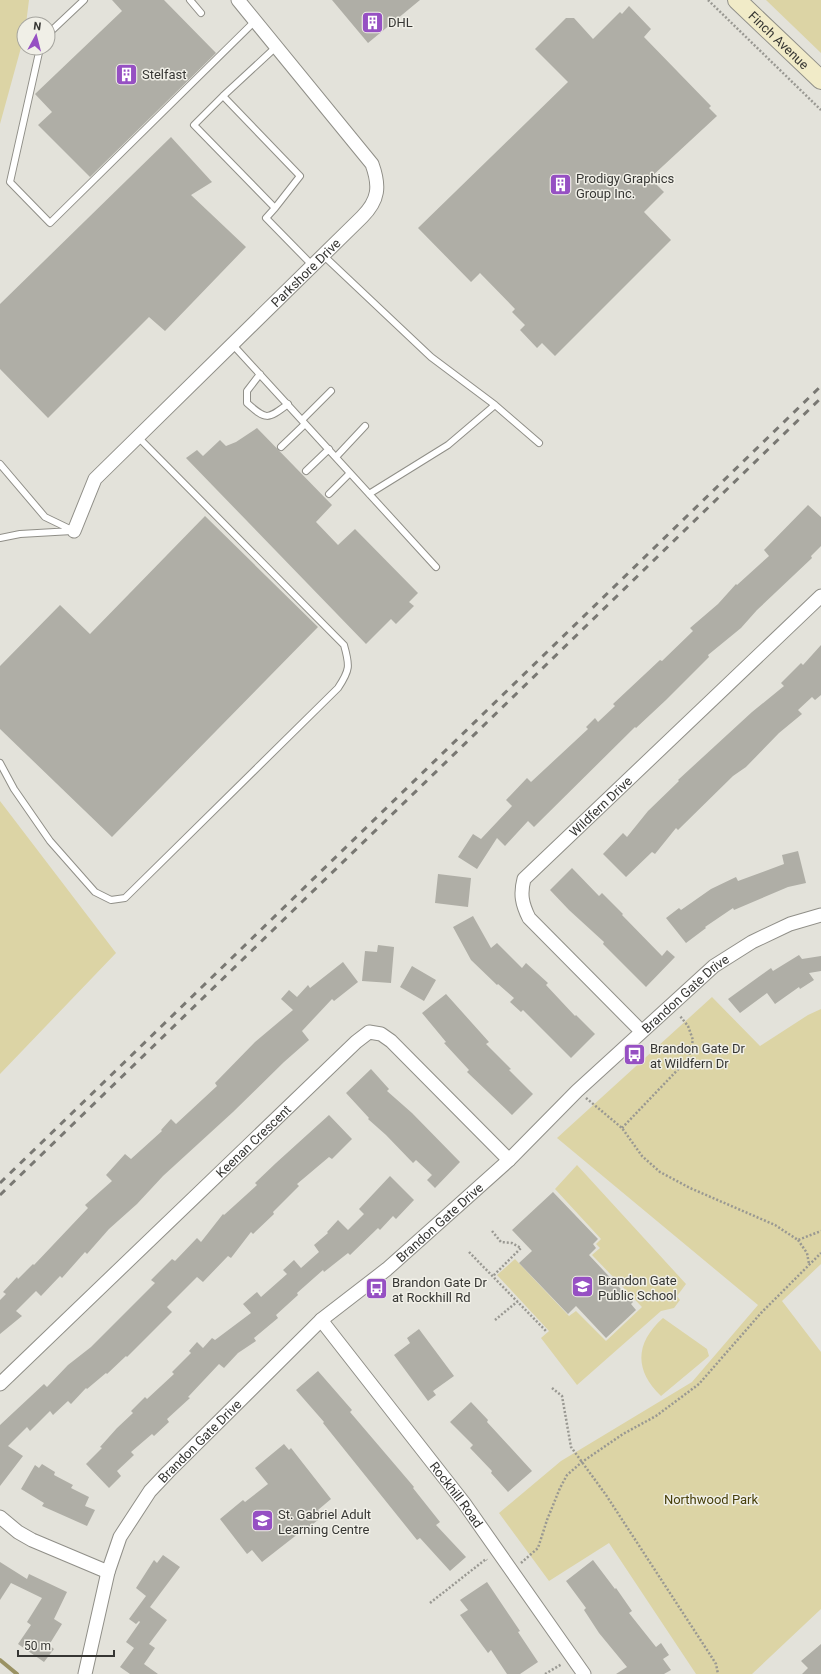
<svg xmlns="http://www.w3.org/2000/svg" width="821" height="1674" font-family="Roboto,sans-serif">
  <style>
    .green { fill: #dcd4a5 }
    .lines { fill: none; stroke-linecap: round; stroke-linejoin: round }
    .stream { stroke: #9a9263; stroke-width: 4 }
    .building { fill: #afaea6 }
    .service-casing { stroke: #908f88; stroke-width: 8 }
    .minor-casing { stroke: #908f88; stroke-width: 15 }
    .secondary-casing { stroke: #908f88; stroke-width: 20 }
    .path { stroke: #999892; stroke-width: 2.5; stroke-dasharray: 2 2; stroke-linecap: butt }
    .service { stroke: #fff; stroke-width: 6 }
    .minor { stroke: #fff; stroke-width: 13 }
    .secondary { stroke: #f1ebc8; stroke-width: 18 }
    .rail { stroke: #797873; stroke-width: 3; stroke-dasharray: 7 7; stroke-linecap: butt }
    .labels { text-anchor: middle; stroke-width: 3; stroke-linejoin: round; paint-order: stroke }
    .poi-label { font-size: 13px; fill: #363633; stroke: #f0efe7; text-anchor: start }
    .street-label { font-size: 13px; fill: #363633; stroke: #f0efe7 }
    .park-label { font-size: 13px; fill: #48400b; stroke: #f0efe7 }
  </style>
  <rect width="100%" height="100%" fill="#e3e2da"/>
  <!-- green -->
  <path class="green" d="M0 0H29L26 24H24L22 44 0 124Z
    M766 0H821V53Z
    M0 801 116 953 0 1074Z
    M712 997 760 1046 808 1015 821 1009V1264L782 1301 821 1352V1609L752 1674H696L609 1543 549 1581 499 1513 561 1461 692 1382 758 1305 557 1138Z
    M577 1165 686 1284 677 1296 680 1300 674 1308 661 1311 577 1385 541 1338 549 1331 497 1275 515 1259 569 1316 576 1311 606 1341 642 1307 592 1255 600 1248 596 1244 601 1239 555 1189Z
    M663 1318 707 1349 709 1356 661 1396C634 1370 635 1343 663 1318Z"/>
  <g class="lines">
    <!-- stream -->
    <path class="stream" d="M0 1660 17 1674"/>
  </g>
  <!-- building -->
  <path class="building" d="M112 0H164L216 53 90 177 38 125 52 112 35 94 122 11Z
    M332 0H420L368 43Z
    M629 6 651 29 644 37 711 106 709 108 717 116 650 178 664 192 644 212 671 240 555 356 542 343 537 348 520 330 525 325 512 312 515 309 480 273 471 282 418 228 568 82 535 49 566 18H574L593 39 620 12 622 14Z
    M171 137 212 182 191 195 246 247 165 331 149 317 48 418 0 369V304Z
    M257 428 332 505 316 522 338 545 355 529 418 593 409 602 414 606 396 624 391 619 366 644 186 458 197 450 203 456 220 440 226 446 236 442Z
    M808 505 821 517V546L811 556 812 558 757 610 741 628 708 655 709 657 666 700 636 728 635 727 534 827 528 821 505 846 497 838 477 869 458 857 473 834 481 839 512 806 506 800 527 778 531 782 588 729 586 727 595 718 598 722 615 706 613 704 660 660 662 661 693 631 690 628 718 604 736 584 737 585 769 556 764 550Z
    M205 516 318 627 112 837 0 729V666L60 605 90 634Z
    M821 645V695L815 700 812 697 798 710 802 714 779 733 746 767 733 776 678 830 676 828 655 854 652 852 626 877 603 854 623 833 627 837 648 811 679 781 678 780 752 712 784 686 781 683 801 663 803 665Z
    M798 851 806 883 788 887 734 910 733 908 705 927 706 928 686 943 666 918 679 908 681 910 711 889 736 877 738 881 784 864 782 855Z
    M572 868 599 896 602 893 623 914 622 915 662 956 667 950 675 957 646 987 603 944 604 942 569 910 550 890Z
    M438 874 471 878 468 907 435 903Z
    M473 916 491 948 497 943 522 968 526 963 548 983 546 985 575 1016 576 1015 595 1034 571 1058 523 1010 521 1012 510 1002 514 998 498 984 497 985 471 960 453 927Z
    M378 945 394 947 391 983 362 981 365 951 377 952Z
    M799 955 802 959 821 956V971L809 973 814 980 800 989 799 987 775 1004 767 993 740 1013 728 999 771 968 773 971Z
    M343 962 358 982 334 1001 332 999 302 1031 309 1040 284 1062 233 1112 163 1176 137 1204 109 1229 87 1254 85 1252 62 1278 60 1276 41 1296 36 1291 16 1311 22 1316 0 1334V1300L6 1294 3 1292 17 1277 18 1279 33 1264 34 1265 88 1208 85 1205 112 1181 106 1175 125 1154 131 1159 162 1131 161 1130 171 1119 176 1124 217 1086 215 1083 255 1042 293 1010 281 999 289 990 297 997 308 985 310 988Z
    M412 966 436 980 424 1001 400 987Z
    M446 994 489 1042 486 1044 511 1069 509 1070 533 1094 512 1115 467 1072 469 1070 444 1043 446 1042 422 1013Z
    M371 1069 389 1089 387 1091 412 1113 460 1162 435 1188 427 1180 432 1175 416 1160 413 1163 386 1135 368 1119 369 1118 346 1093Z
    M329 1115 352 1139 332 1159 329 1157 297 1184 299 1186 273 1212 274 1214 253 1234 251 1232 231 1258 228 1256 203 1282 197 1277 167 1307 172 1312 127 1357 126 1356 107 1374 106 1373 87 1389 86 1388 71 1404 68 1401 53 1415 50 1411 30 1431 27 1427 8 1446 23 1456 0 1486V1425L44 1384 47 1387 68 1365 91 1347 155 1283 151 1280 172 1259 175 1261 197 1238 201 1242 223 1214 224 1215 257 1185 255 1183 276 1163Z
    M390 1176 414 1200 396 1219 393 1216 380 1230 378 1228 350 1255 348 1253 324 1272 323 1270 297 1293 298 1295 276 1315 278 1318 254 1338 256 1341 238 1353 224 1368 219 1364 188 1397 190 1398 167 1419 169 1422 154 1436 152 1434 131 1452 134 1455 117 1471 121 1476 109 1488 86 1464 102 1448 100 1447 117 1428 133 1413 131 1411 145 1397 147 1399 174 1374 172 1372 191 1353 189 1351 197 1342 203 1348 212 1338 215 1340 251 1313 243 1304 257 1292 261 1297 287 1274 283 1270 294 1260 301 1268 319 1252 314 1245 328 1233 327 1232 338 1220 348 1230 364 1214 359 1209Z
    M553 1192 598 1239 593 1244 596 1248 589 1255 633 1302 631 1304 636 1310 606 1338 576 1306 568 1314 519 1263 532 1251 512 1230Z
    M419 1329 454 1376 433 1391 436 1395 428 1401 394 1355 410 1343 407 1338Z
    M318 1371 352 1410 350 1412 414 1487 413 1488 440 1522 436 1525 466 1557 450 1571 420 1538 417 1540 323 1423 324 1422 296 1390Z
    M471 1402 488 1420 487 1422 532 1471 508 1492 491 1473 492 1471 470 1448 473 1445 450 1422Z
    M284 1444 289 1450 291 1448 331 1499 318 1510 322 1514 317 1518 318 1520 309 1527 308 1526 262 1562 252 1550 247 1554 220 1519 243 1500 245 1502 268 1484 255 1468Z
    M42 1464 55 1472 54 1475 73 1485 71 1488 89 1497 85 1506 95 1510 87 1526 42 1506 44 1503 21 1489 35 1465 39 1468Z
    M163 1555 180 1567 150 1607 167 1620 149 1644 155 1648 144 1664 158 1674H130L120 1667 134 1648 126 1642 140 1622 139 1621 136 1624 129 1619 146 1596 136 1588 154 1560 157 1563Z
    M593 1560 615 1589 616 1588 632 1611 629 1613 656 1647 661 1643 669 1655 663 1659 671 1670 664 1674H616L627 1667 599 1633 584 1610 586 1608 566 1581Z
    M0 1562 27 1579 29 1574 67 1592 54 1619 62 1624 49 1645 54 1649 44 1662 18 1644 31 1625 27 1622 42 1598 11 1583 0 1600Z
    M487 1582 520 1631 518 1632 538 1662 520 1674H507L491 1650 488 1653 460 1615 468 1610 460 1600Z
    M821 1644V1674H802L808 1668 801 1661Z"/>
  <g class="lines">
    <defs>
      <path id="service" d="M190 0 201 13
        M48 34 84 0
        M276 47 223 96 300 176 275 208 266 218 313 266
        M40 48 10 182 50 223 255 21
        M223 96 194 125 275 208
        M324 256 431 357 495 405 448 445 369 494
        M233 345 436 567
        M260 374 247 391V403C266 420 267 420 288 404
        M495 405 539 443
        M302 420 331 391
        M281 447 305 424
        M336 457 365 426
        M0 464 45 517 74 531
        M306 471 329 449
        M329 494 350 473
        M0 538 20 534 72 531
        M0 763 14 789 50 841 95 892 111 900 125 898 338 688C350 670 350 666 344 645L138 437"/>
      <g id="minor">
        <path id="s1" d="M74 531 95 479 362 217C379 200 380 186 372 164L238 0"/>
        <path id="s2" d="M641 1031 529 918C522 904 520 894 524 879L821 596"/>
        <path id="s3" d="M321 1320 464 1503 584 1674"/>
        <path id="s4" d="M0 1384 356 1042 369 1032 381 1034 391 1041 509 1160"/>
        <path d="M0 1517 18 1532 32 1540 108 1572"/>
        <path id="s5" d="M85 1674 108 1572 120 1537 150 1491 168 1472 321 1320 387 1269 509 1160 577 1091 714 966 752 942 790 924 821 915"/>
      </g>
      <g id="secondary">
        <path id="s6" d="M737 0 821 80"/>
      </g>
    </defs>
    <!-- service casing -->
    <use href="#service" class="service-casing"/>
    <!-- minor casing -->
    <use href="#minor" class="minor-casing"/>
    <!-- secondary casing -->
    <use href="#secondary" class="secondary-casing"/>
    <!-- path -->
    <path class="path" d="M708 0 821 110
      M586 1098 622 1128 642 1156 660 1172 690 1188 775 1225 798 1240 821 1231
      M622 1128 688 1059 693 1040 688 1026 680 1016
      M492 1231 501 1242 512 1243 521 1248 493 1276
      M798 1240 807 1253 809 1264
      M469 1252 546 1331
      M495 1320 518 1301
      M552 1388 562 1396 571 1447 606 1495 711 1656 716 1664 718 1674
      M521 1563 538 1548 547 1520 560 1488 567 1475 582 1462 623 1434 656 1416 699 1384 761 1313 821 1253
      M430 1603 486 1559 487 1560
      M545 1674 562 1664"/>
    <!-- service -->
    <use href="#service" class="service"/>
    <!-- minor -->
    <use href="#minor" class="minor"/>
    <!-- secondary -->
    <use href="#secondary" class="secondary"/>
    <!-- rail -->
    <path class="rail" d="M0 1183 821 386
      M0 1195 821 398"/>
  </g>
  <!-- icons -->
  <defs>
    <symbol id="building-square" viewBox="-11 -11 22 22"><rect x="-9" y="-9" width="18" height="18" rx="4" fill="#9650c3" stroke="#f0efe7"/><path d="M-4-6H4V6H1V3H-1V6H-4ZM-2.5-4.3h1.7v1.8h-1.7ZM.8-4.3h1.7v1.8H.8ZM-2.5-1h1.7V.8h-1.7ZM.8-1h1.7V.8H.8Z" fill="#fff"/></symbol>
    <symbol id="bus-square" viewBox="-11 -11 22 22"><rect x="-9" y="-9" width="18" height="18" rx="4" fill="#9650c3" stroke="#f0efe7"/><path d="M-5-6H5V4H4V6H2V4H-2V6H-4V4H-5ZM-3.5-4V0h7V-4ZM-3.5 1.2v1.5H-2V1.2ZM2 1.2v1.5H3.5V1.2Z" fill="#fff"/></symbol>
    <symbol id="school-square" viewBox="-11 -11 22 22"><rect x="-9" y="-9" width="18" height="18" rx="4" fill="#9650c3" stroke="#f0efe7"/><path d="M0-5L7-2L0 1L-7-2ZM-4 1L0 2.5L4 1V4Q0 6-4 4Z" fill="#fff"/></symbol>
  </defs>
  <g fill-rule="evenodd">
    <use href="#building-square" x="360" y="10" width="25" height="25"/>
    <use href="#building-square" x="114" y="62" width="25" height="25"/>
    <use href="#building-square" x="548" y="172" width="25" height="25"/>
    <use href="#bus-square" x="622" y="1042" width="25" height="25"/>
    <use href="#school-square" x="570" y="1274" width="25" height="25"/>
    <use href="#bus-square" x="364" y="1276" width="25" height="25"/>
    <use href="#school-square" x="250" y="1508" width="25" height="25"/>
  </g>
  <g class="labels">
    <!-- poi labels -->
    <g class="poi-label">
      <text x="388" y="27">DHL</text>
      <text x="142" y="79">Stelfast</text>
      <text x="576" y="183">Prodigy Graphics<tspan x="576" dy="15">Group Inc.</tspan></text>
      <text x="650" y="1053">Brandon Gate Dr<tspan x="650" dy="15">at Wildfern Dr</tspan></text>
      <text x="598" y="1285">Brandon Gate<tspan x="598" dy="15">Public School</tspan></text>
      <text x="392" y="1287">Brandon Gate Dr<tspan x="392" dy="15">at Rockhill Rd</tspan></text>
      <text x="278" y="1519">St. Gabriel Adult<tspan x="278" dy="15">Learning Centre</tspan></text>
    </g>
    <!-- street labels -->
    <g class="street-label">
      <text dy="5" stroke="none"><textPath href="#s6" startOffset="58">Finch Avenue</textPath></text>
      <text dy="5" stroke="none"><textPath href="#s1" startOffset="351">Parkshore Drive</textPath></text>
      <text dy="5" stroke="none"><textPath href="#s2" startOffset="305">Wildfern Drive</textPath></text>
      <text dy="5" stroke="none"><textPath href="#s5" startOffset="928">Brandon Gate Drive</textPath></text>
      <text dy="5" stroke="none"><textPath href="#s4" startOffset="351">Keenan Crescent</textPath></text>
      <text dy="5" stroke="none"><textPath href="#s5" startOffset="592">Brandon Gate Drive</textPath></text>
      <text dy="5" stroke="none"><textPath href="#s5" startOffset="267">Brandon Gate Drive</textPath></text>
      <text dy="5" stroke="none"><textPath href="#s3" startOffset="221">Rockhill Road</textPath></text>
    </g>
    <!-- park labels -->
    <g class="park-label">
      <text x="711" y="1504">Northwood Park</text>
    </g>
  </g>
  <!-- north arrow -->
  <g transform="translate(36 36) rotate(7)"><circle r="19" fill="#f0efe7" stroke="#a6a59f"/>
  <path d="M0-3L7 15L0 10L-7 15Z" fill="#9650c3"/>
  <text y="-6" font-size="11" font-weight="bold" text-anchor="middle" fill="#363633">N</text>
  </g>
  <!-- scale -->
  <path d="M18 1650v6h96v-6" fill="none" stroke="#363633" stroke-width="2"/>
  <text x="24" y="1650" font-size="12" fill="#363633" stroke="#f0efe7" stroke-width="3" paint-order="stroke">50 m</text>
</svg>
